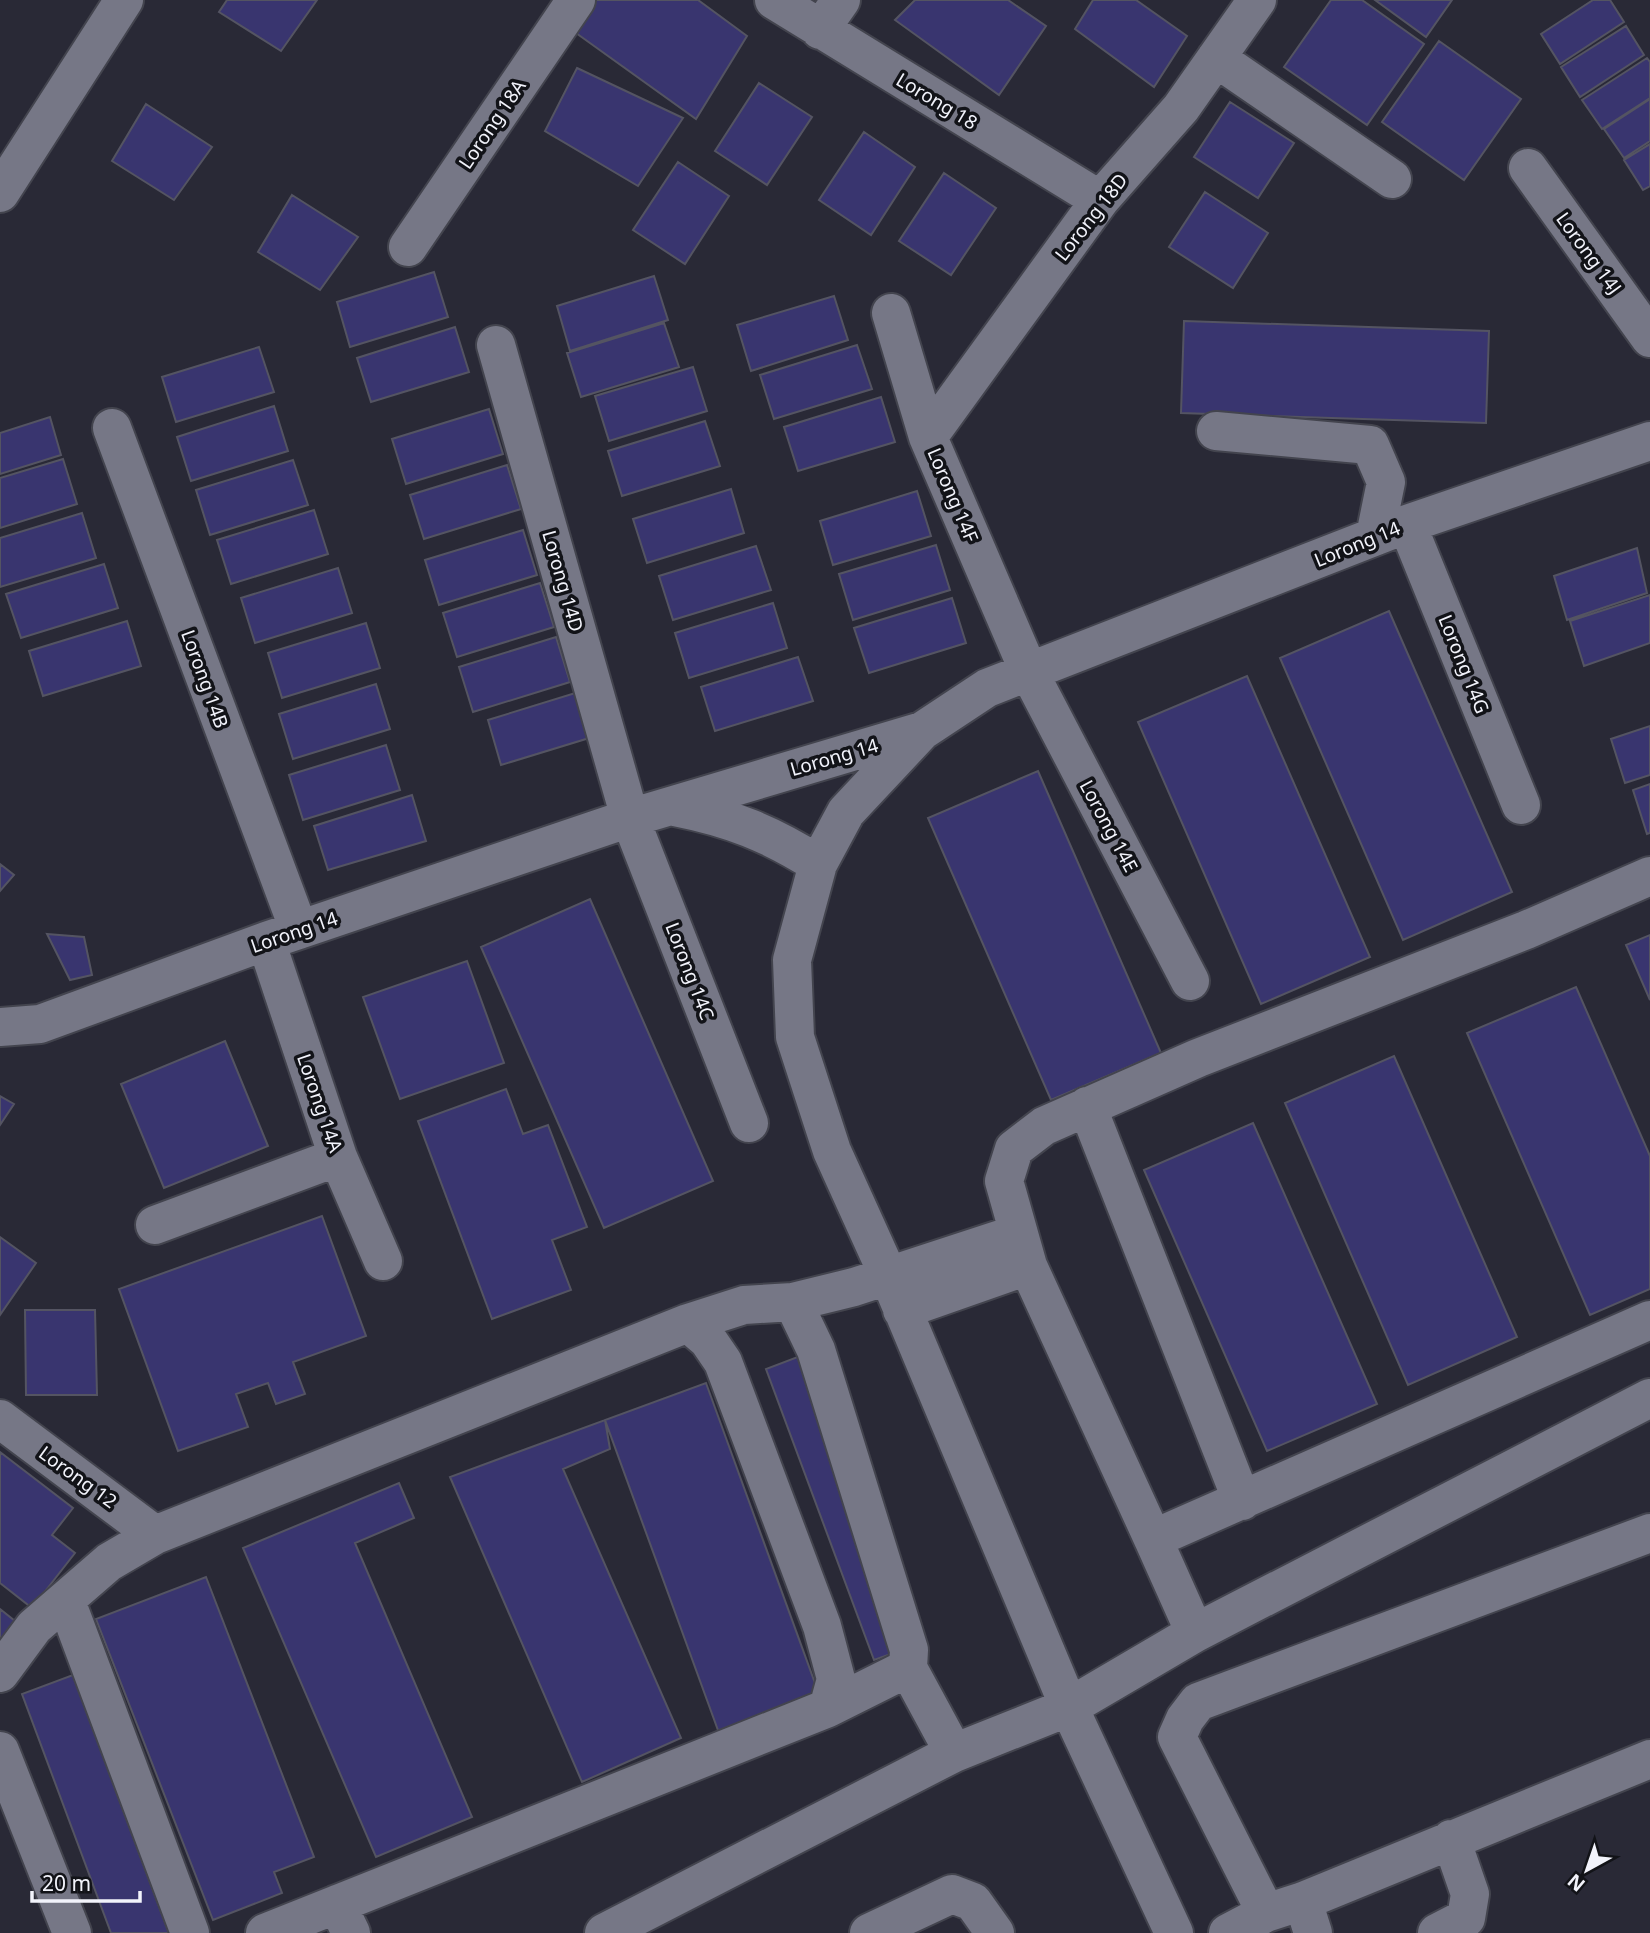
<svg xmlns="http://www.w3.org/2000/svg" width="1650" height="1933" font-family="'Noto Sans',sans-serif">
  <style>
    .building { fill: #39356f; stroke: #545462; stroke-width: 2 }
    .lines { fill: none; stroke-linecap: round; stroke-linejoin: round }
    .minor-casing { stroke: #43444e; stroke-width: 42 }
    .minor { stroke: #767786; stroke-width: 38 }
    .labels { text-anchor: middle; stroke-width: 7; stroke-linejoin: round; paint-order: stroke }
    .street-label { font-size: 19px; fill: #f2f3fb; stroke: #121318 }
  </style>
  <rect width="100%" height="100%" fill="#292936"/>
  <!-- building -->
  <path class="building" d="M227 0H317L281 51 219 12Z
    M595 0H698L747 36 696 119 576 33Z
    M915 0H1008L1046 26 999 95 895 20Z
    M1093 0H1136L1187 36 1154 87 1075 29Z
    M1331 0H1362L1424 44 1367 125 1284 67Z
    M1375 0H1452L1426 37Z
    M1593 0H1610L1624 22 1560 64 1541 34Z
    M1626 26 1644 55 1580 97 1561 67Z
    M1439 41 1521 99 1464 180 1382 122Z
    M1647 58 1650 62V98L1602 129 1582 100Z
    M577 68 683 118 638 186 545 131Z
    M759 83 812 117 767 185 715 151Z
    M1650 99V141L1624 158 1604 129Z
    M1230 102 1294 143 1258 198 1194 157Z
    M146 104 212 147 174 200 112 161Z
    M864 132 915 167 871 235 819 200Z
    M1650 144V186L1643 190 1624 160Z
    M678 162 729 196 685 264 633 230Z
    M944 173 996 208 951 275 899 241Z
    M1205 192 1268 233 1233 288 1169 247Z
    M292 195 358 237 320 290 258 252Z
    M434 272 448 317 350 347 337 302Z
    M654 276 668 320 570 351 557 306Z
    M834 296 848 340 751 371 737 325Z
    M1184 321 1489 331 1486 423 1181 413Z
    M664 323 679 367 581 397 567 353Z
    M455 327 469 372 371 402 357 358Z
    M857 345 872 389 774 419 760 375Z
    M259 347 274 392 176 422 162 377Z
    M693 367 707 411 609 441 595 396Z
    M881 397 895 442 798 471 784 427Z
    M274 406 288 451 191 481 177 437Z
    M489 409 503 454 406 484 392 439Z
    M50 417 61 455 0 474V433Z
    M705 421 720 466 622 496 608 451Z
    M63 459 77 504 0 528V478Z
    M293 460 308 505 210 535 196 490Z
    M507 465 521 509 424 539 410 495Z
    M731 489 744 533 647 563 633 519Z
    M917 491 931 536 833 565 820 521Z
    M314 510 328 554 231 584 217 540Z
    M82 513 96 558 0 587V538Z
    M523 530 537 575 439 605 425 560Z
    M936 545 950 590 853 620 839 574Z
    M756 546 771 590 673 620 659 576Z
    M1637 548 1647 593 1567 620 1554 576Z
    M104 564 118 608 21 638 6 594Z
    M338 568 352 613 255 643 241 598Z
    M540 583 554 627 457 657 443 613Z
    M1650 595V643L1584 666 1570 621Z
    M952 598 966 643 869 673 854 628Z
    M773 603 787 648 689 678 675 633Z
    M1389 611 1512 892 1403 940 1280 658Z
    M127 621 141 666 43 696 29 651Z
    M366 623 380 668 282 698 268 653Z
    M556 637 570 682 473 712 459 667Z
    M798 657 813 701 715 731 701 687Z
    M1247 676 1370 957 1261 1004 1138 722Z
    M376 684 390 729 293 759 279 714Z
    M585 690 599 735 501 765 488 720Z
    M1650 726V775L1625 783 1611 739Z
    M386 745 400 790 303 820 289 775Z
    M1038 771 1161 1053 1051 1100 928 818Z
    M1650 784V833L1647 834 1633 790Z
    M412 795 426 841 328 870 314 826Z
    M0 864 14 875 0 891Z
    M590 899 713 1181 604 1228 481 947Z
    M47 934 84 937 92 975 70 980Z
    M1650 935V1000L1626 945Z
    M467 961 504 1063 400 1099 363 997Z
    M1576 987 1650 1156V1289L1590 1315 1467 1033Z
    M225 1041 268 1146 164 1188 121 1084Z
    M1394 1056 1517 1337 1408 1385 1285 1103Z
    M506 1089 523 1134 548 1125 587 1227 552 1240 571 1290 492 1319 418 1121Z
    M0 1096 14 1104 0 1125Z
    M1253 1123 1377 1404 1267 1451 1144 1170Z
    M322 1216 366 1336 293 1362 305 1394 276 1404 268 1383 236 1394 248 1427 178 1451 119 1289Z
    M0 1237 36 1263 0 1315Z
    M25 1310H95L97 1395H26Z
    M816 1350 925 1642 874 1660 766 1369Z
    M706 1383 820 1697 719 1733 605 1420Z
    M605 1420 610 1449 563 1469 681 1738 582 1782 450 1477Z
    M0 1452 73 1508 52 1535 75 1553 32 1608 0 1583Z
    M399 1483 414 1518 355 1543 472 1817 376 1857 243 1548Z
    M206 1577 314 1857 274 1872 282 1893 213 1920 96 1619Z
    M0 1609 20 1625 0 1650Z
    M73 1675 169 1933H111L22 1694Z"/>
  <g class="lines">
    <defs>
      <path id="minor" d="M774 0 1100 200
        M820 30 841 0
        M1216 58 1392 179
        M1528 168 1650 338
        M0 193 124 0
        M408 247 576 0
        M891 313 928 437 1029 672 1190 981
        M496 345 630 818 749 1123
        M112 428 299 930
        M1216 431 1370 445 1386 482 1375 536
        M928 437 1100 200 1181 108 1257 0
        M1407 524 1521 805
        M920 733 846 812 818 864 792 960 795 1037 832 1151 889 1277 1069 1707 1174 1933
        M675 807C731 818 769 833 818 864
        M1650 876 1526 930 1198 1058 1044 1126 1014 1149 1004 1181 1028 1266 1153 1539 1650 1320
        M266 941 338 1157 383 1261
        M0 1027 40 1024 266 941 630 818 922 731 987 688 1407 524 1650 441
        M1087 1106 1242 1501
        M155 1225 338 1157
        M902 1310 1028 1266
        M688 1323 708 1340 723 1362 822 1626 836 1679 828 1708
        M0 1419 155 1535
        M1153 1539 1195 1633
        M66 1601 190 1933
        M908 1668 954 1753
        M0 1673 34 1627 109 1562 155 1535 688 1323 744 1305 793 1302 854 1287 1016 1234
        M0 1751 72 1933
        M1303 1901 1313 1933
        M337 1904 351 1933
        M1266 1913 1177 1737 1185 1719 1198 1702 1650 1533
        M265 1933 828 1708 908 1668 909 1650 816 1350 793 1302
        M604 1933 954 1753 1069 1707 1195 1633 1650 1398
        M869 1933 952 1894 973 1902 995 1933
        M1228 1933 1266 1913 1303 1901 1650 1759
        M1437 1933 1466 1918 1470 1894 1451 1839"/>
    </defs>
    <!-- minor casing -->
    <use href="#minor" class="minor-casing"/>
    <!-- minor -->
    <use href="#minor" class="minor"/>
  </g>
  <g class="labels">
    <!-- street labels -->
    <g class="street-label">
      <text transform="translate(937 101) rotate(31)" y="7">Lorong 18</text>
      <text transform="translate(492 124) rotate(-56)" y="7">Lorong 18A</text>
      <text transform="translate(1091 217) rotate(-52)" y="7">Lorong 18D</text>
      <text transform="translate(1589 253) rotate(54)" y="7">Lorong 14J</text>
      <text transform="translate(953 495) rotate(67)" y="7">Lorong 14F</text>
      <text transform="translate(1357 544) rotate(-22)" y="7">Lorong 14</text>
      <text transform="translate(563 581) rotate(74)" y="7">Lorong 14D</text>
      <text transform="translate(1464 664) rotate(68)" y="7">Lorong 14G</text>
      <text transform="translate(205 679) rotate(70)" y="7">Lorong 14B</text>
      <text transform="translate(834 757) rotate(-16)" y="7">Lorong 14</text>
      <text transform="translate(1109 826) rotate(62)" y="7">Lorong 14E</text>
      <text transform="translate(294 932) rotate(-19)" y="7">Lorong 14</text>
      <text transform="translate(690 971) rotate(69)" y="7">Lorong 14C</text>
      <text transform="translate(320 1103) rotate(71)" y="7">Lorong 14A</text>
      <text transform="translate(78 1477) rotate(36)" y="7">Lorong 12</text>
    </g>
  </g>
  <!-- north arrow -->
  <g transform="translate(1587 1870) rotate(220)" stroke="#121318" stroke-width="5" paint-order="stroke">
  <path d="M0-5L12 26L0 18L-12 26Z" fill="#f2f3fb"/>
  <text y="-10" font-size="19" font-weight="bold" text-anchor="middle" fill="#f2f3fb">N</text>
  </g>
  <!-- scale -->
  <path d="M32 1891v10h108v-10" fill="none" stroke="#f2f3fb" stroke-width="3.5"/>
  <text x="42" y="1891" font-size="21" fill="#f2f3fb" stroke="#121318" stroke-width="5" paint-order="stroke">20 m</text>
</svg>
